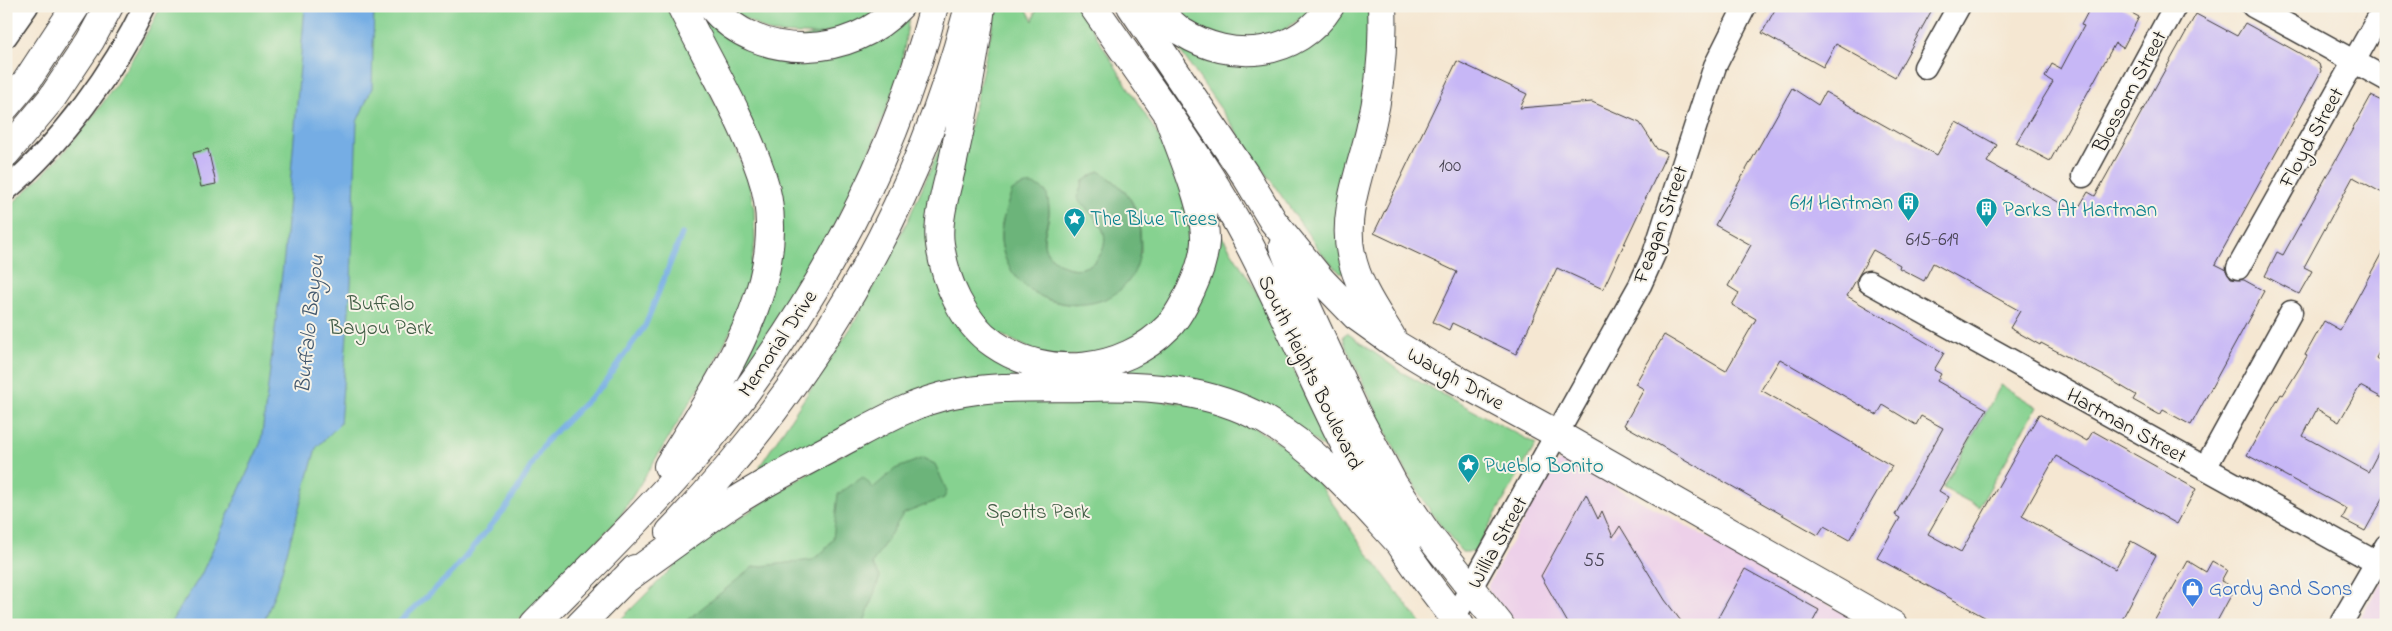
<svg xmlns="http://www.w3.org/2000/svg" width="2392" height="631" font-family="'Indie Flower',sans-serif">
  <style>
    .built { fill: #edd0e9 }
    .green { fill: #86d290; stroke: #517756; fill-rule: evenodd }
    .forest { fill: #6cb47a; stroke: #44684b }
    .water { fill: #75ade4; stroke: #486480 }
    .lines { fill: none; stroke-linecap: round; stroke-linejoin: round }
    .stream { stroke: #75ade4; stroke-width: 5.5 }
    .building { fill: #c7b7f6 }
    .minor-casing { stroke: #3d3a37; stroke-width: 25 }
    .major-casing { stroke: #3d3a37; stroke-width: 30 }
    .minor { stroke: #fff; stroke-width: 22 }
    .major { stroke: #fff; stroke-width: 28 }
    .labels { text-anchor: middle; stroke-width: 4; stroke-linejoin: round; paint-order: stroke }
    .number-label { font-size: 19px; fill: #474352 }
    .street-label { font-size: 21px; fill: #1c1c1c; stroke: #f7f3e8 }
    .culture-label { font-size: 21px; fill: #0d838f; stroke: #f7f3e8; text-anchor: start }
    .park-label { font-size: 21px; fill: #415c45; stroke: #f7f3e8 }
    .shop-label { font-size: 21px; fill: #366cbe; stroke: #f7f3e8; text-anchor: start }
    .water-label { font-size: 22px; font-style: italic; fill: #40566c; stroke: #f7f3e8 }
  </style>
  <rect width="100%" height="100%" fill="#f7f3e8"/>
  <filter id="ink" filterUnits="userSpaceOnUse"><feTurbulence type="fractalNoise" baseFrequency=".02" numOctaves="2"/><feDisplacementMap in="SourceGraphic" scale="10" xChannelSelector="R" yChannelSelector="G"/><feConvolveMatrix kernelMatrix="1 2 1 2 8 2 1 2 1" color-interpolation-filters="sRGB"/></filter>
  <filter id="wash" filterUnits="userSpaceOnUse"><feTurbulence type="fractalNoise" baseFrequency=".0096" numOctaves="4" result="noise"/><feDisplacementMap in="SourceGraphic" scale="20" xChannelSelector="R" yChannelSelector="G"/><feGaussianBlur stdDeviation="1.12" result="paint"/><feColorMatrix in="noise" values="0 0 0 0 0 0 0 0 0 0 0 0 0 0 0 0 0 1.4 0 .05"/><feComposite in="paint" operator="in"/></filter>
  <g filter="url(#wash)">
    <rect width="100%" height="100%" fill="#f5e7d2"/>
    <!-- built -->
    <path class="built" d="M1562 460H1566L1866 625H1518L1489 592 1488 585 1554 465Z
      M2383 581H2386V625H2356L2378 587Z"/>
    <!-- green -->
    <path class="green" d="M161 6H669L735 145 748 179 754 208 755 242 749 279 736 320 715 362 618 520 514 625H6V209C71 153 123 83 161 6Z
      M689 6H700L758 47 905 16 909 17 901 70 869 155 823 249 773 332 746 369 741 370 779 233Z
      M722 6H891L837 35 771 33Z
      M997 6H1025L1033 21 1037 6H1078L1180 171 1197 247 1173 310 1120 351 1050 358 993 331 955 276 950 215ZM1099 171C1135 193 1141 212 1141 253L1076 305C1067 304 1057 303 1049 300 1022 289 999 263 1001 232 1002 219 1008 204 1012 192 1026 185 1033 182 1046 192 1047 198 1049 204 1049 211 1050 224 1039 240 1047 252 1048 255 1053 258 1055 260 1083 284 1114 253 1102 228 1096 217 1085 208 1077 198L1083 181Z
      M1165 6H1319L1270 39 1217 38Z
      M1341 6H1374L1344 273H1340L1322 254 1172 39 1222 58Z
      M944 138 932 239 998 355 1131 363 1218 230 1264 303 1329 447 1326 449 1281 417 1008 380 752 478 854 323 908 220Z
      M1347 333 1401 372 1536 444 1474 552H1462C1410 494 1380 417 1346 347L1343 336Z
      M2001 385 2037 407 1979 507 1943 488Z
      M1155 397 1221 409 1299 454 1295 465 1317 481 1367 553 1422 625H615L688 552 794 482 921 410 991 398Z"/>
    <!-- forest -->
    <path class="forest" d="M1099 171C1126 188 1138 203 1140 235 1148 327 1017 324 1002 247 998 230 1006 208 1012 191 1025 183 1034 182 1046 192 1048 198 1049 204 1049 211 1049 223 1039 240 1047 252 1048 255 1053 258 1055 260 1083 284 1114 253 1102 228 1096 217 1085 208 1077 198L1083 181Z
      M923 458 935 464 947 491 944 498 903 514 872 564 880 577 863 625H681L753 567 812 560 824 551 833 539 838 494 863 477 873 488 895 469Z"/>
    <!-- water -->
    <path class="water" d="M305 6H374L372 88 357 122 351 284 340 424 316 448 279 581 263 625H169L201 575 261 442 284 257Z"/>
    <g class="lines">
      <!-- stream -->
      <path class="stream" d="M396 625 453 572 508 505 546 441 603 385 645 326 682 234"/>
    </g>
    <g id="blocks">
      <!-- building -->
      <path class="building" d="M1777 6H1934L1895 77 1836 44 1823 67 1762 33Z
        M2091 6H2119L2139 17 2123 48 2115 43 2050 161 2016 143 2053 82 2045 77 2052 64 2061 69 2084 26 2081 25Z
        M2196 14 2237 36 2245 23 2319 64 2321 71 2215 264 2225 269 2231 279 2244 280 2264 291 2191 425 2163 410 2160 415 2133 400 2136 395 2104 376 2041 343 2040 345 2010 328 2020 311 1933 263 1924 281 1899 268 1900 265 1873 250 1847 296 1944 353 1934 370 1941 374 1937 381 1987 409 1939 491 1949 497 1928 534 1961 552 2039 414 2087 441 2093 431 2196 489 2177 524 2056 456 2022 516 2115 569 2131 541 2156 555 2119 625H1999L1877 558 1900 518 1895 515 1943 428 1921 416 1916 425 1883 405 1877 415 1780 359 1761 390 1892 466 1849 540 1824 526 1818 535 1624 425 1644 389 1635 384 1664 335 1726 371 1756 319 1732 305 1739 293 1728 286 1751 245 1715 225 1792 88 1818 105 1825 92 1937 155 1956 122 1997 145 1987 162 2076 212 2088 192 2095 196Z
        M1457 61 1527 94 1520 108 1592 102 1640 123 1657 149 1667 153 1603 289 1557 268 1516 354 1452 323 1449 330 1433 322 1457 272 1374 233Z
        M2371 96 2386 103V195L2353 177 2304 267 2312 271 2299 294 2265 276 2277 252 2283 255Z
        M208 149 216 184 201 187 193 153Z
        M2386 245V339L2376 358 2386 364V400L2360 386 2339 422 2317 409 2303 436 2368 472 2386 438V493L2365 531 2342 519 2347 509 2247 455 2281 394 2283 395 2307 356 2305 355 2324 321 2340 330Z
        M1586 494 1598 519 1602 511 1613 537 1620 526 1665 600 1684 625H1569L1541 576Z
        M2188 561 2206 572 2212 561 2227 570 2221 581 2235 588 2215 625H2152Z
        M1745 569 1819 610 1811 625H1714Z"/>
    </g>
  </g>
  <g filter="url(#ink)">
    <use href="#blocks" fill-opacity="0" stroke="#3d3a37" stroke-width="1"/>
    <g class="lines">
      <defs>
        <path id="minor" d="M2253 6 2386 79
          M6 36 27 6
          M1925 67 1959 6
          M2083 176 2175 6
          M6 190C62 142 113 73 145 6
          M2238 268 2385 6
          M1869 282 2386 568
          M2205 468 2291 312
          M1453 625 1454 618 1640 285 1654 254 1715 66 1745 6
          M2340 625 2386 546"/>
        <path id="major" d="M711 6C759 63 851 59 900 6
          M981 6C975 57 965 106 954 156 949 181 936 219 940 244 945 281 962 322 994 344 1047 381 1123 373 1168 327 1178 317 1185 302 1191 290 1198 275 1204 259 1205 242 1207 210 1179 148 1168 115
          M1093 6C1147 85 1206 162 1250 246 1293 329 1327 416 1372 497 1396 542 1428 585 1460 625
          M1131 6 1246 176 1273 221 1322 281 1356 316 1395 344 1430 365 1557 434 1893 625
          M1153 6C1162 14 1172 25 1182 32 1231 63 1297 58 1330 6
          M1382 6C1384 49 1380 90 1370 131 1361 170 1342 214 1351 254 1357 285 1375 310 1391 336
          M6 106 26 82 76 6
          M6 153 52 98 90 41 109 6
          M1283 246 1307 307 1356 413 1394 485 1426 532 1500 625
          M668 466C719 383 797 275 761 173 741 115 708 61 681 6
          M670 532C810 387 916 210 967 14
          M623 581C661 554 698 526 736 501 770 479 807 461 842 442 878 423 913 402 953 394 996 385 1043 388 1087 387 1149 385 1209 389 1265 420 1321 452 1362 503 1406 550
          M534 625C602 556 672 489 731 412 823 291 896 154 934 6
          M580 625 635 569"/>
      </defs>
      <!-- minor casing -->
      <use href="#minor" class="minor-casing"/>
      <!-- major casing -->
      <use href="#major" class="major-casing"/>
      <!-- minor -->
      <use href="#minor" class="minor"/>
      <!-- major -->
      <use href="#major" class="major"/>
    </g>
  </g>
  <!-- icons -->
  <defs>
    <symbol id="building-pin" viewBox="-11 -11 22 30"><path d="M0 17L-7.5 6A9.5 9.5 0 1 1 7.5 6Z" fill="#0f9aa8" stroke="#f7f3e8"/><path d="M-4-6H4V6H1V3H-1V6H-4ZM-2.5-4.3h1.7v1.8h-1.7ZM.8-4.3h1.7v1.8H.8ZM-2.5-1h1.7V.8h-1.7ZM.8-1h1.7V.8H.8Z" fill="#fff"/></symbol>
    <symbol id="sight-pin" viewBox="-11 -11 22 30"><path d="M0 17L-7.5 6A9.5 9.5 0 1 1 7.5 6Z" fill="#0f9aa8" stroke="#f7f3e8"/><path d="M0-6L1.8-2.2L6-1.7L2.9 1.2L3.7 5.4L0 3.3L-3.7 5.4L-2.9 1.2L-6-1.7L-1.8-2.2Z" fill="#fff"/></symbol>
    <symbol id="shop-pin" viewBox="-11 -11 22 30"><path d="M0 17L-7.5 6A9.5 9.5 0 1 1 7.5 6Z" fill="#3f7fe0" stroke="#f7f3e8"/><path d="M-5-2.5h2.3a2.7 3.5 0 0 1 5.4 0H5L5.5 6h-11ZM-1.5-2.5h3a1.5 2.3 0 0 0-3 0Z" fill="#fff"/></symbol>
  </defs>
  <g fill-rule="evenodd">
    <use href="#building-pin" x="1896" y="190" width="25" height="34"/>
    <use href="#building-pin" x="1974" y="196" width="25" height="34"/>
    <use href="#sight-pin" x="1062" y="206" width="25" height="34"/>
    <use href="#sight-pin" x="1456" y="452" width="25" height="34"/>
    <use href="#shop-pin" x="2180" y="576" width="25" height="34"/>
  </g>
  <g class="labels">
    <!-- number labels -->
    <g class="number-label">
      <text x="1450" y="171">100</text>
      <text x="1932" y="245">615-619</text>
      <text x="1594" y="566">55</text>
    </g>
    <!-- street labels -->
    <g class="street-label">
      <text transform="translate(2129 91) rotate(-62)" y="7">Blossom Street</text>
      <text transform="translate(2311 137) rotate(-61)" y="7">Floyd Street</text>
      <text transform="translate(1660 224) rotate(-70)" y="7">Feagan Street</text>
      <text transform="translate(777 343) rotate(-56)" y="7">Memorial Drive</text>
      <text transform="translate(1311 372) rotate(64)" y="7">South Heights Boulevard</text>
      <text transform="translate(1456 378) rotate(29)" y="7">Waugh Drive</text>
      <text transform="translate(2127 425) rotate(29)" y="7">Hartman Street</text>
      <text transform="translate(1497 542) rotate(-61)" y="7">Willia Street</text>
    </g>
    <!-- culture labels -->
    <g class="culture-label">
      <text x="1893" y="209" text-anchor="end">611 Hartman</text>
      <text x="2003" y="216">Parks At Hartman</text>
      <text x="1090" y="225">The Blue Trees</text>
      <text x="1484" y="472">Pueblo Bonito</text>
    </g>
    <!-- park labels -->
    <g class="park-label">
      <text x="381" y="310">Buffalo<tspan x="381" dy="24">Bayou Park</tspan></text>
      <text x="1038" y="518">Spotts Park</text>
    </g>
    <!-- shop labels -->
    <g class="shop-label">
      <text x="2209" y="595">Gordy and Sons</text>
    </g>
    <!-- water labels -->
    <g class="water-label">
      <text transform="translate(308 324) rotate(-84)" y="8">Buffalo Bayou</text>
    </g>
  </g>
  <!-- margin -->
  <rect width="2392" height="631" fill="none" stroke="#f7f3e8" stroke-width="25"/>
</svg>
